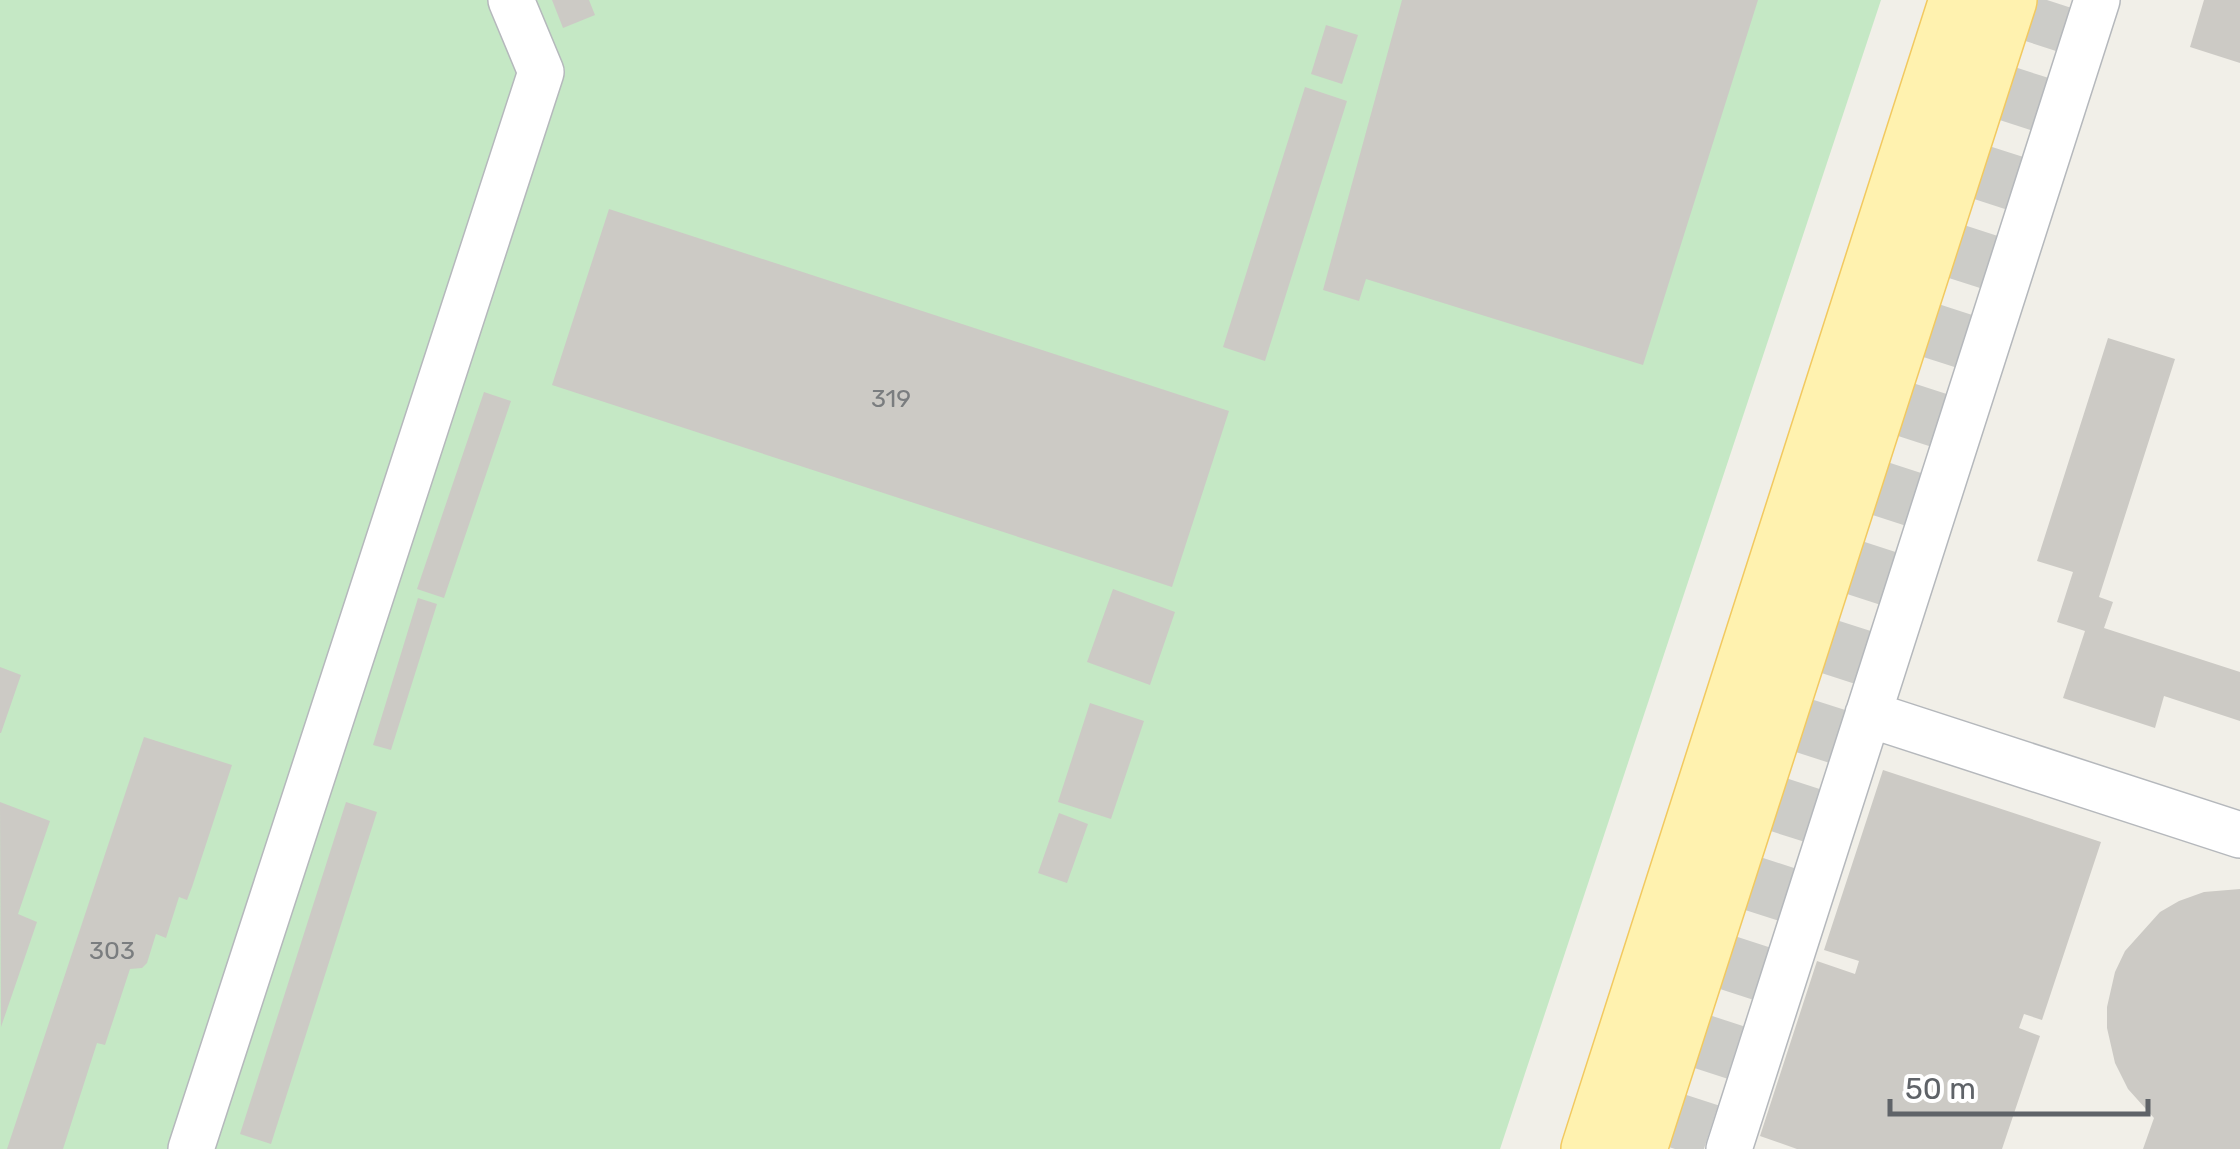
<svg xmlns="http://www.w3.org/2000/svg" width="2240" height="1149" font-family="Rubik,sans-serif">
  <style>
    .green { fill: #c5e8c5 }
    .building { fill: #cccac5 }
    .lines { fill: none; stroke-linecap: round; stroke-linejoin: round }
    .highway-tunnel { stroke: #ccccc8; stroke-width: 55; stroke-dasharray: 55 28; stroke-linecap: butt }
    .minor-casing { stroke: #b5b8bc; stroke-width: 48 }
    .major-casing { stroke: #f2c960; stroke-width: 58 }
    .minor { stroke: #fff; stroke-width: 45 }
    .major { stroke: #fff2af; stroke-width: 55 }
    .labels { text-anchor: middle; stroke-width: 10; stroke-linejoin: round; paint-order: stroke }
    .number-label { font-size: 25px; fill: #7a7d7f }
  </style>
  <rect width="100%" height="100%" fill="#f1efe8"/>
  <!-- green -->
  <path class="green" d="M0 0H1881L1500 1149H0Z"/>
  <!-- building -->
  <path class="building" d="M552 0H589L595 15 563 28Z
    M1402 0H1758L1643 365 1366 279 1359 301 1323 290Z
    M2204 0H2240V63L2190 47Z
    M1326 25 1358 35 1342 84 1311 74Z
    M1305 87 1347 101 1265 361 1223 347Z
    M609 209 1229 411 1172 587 552 385Z
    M2108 338 2175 359 2099 597 2113 602 2104 628 2240 672V721L2164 696 2155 728 2063 698 2085 631 2057 622 2073 572 2037 561Z
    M484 392 511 401 444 598 417 589Z
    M1113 589 1175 612 1150 685 1087 662Z
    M418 598 437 604 391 750 373 745Z
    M0 667 21 675 1 733H0Z
    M1090 703 1144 721 1111 819 1058 802Z
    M144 737 232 765 192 887 187 900 179 897 166 938 156 934 147 963 142 968 130 969 105 1045 97 1043 63 1149H7Z
    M1883 770 2101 842 2042 1020 2024 1014 2019 1028 2040 1036 2002 1149H1797L1760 1136 1817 961 1855 974 1859 961 1824 950Z
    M0 802 50 821 18 914 37 922 1 1027Z
    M346 802 377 812 271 1144 240 1134Z
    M1059 813 1088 824 1067 883 1038 873Z
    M2240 889V1149H2143L2154 1118 2128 1089 2115 1063 2107 1028V1007L2115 972 2125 951 2160 912 2179 901 2204 892Z"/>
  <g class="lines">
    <!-- highway-tunnel -->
    <path class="highway-tunnel" d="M1675 1149 2047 0"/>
    <defs>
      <path id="minor" d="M1868 714 2240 835
        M191 1149 541 72 511 0
        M1729 1149 2097 0"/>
      <path id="major" d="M1589 1149 1957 0
        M1639 1149 2009 0"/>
    </defs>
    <!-- minor casing -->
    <use href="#minor" class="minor-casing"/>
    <!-- major casing -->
    <use href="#major" class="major-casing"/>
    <!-- minor -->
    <use href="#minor" class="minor"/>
    <!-- major -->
    <use href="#major" class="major"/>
  </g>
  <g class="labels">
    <!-- number labels -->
    <g class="number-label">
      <text x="891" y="407">319</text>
      <text x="112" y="959">303</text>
    </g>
  </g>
  <!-- scale -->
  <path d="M1890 1099v15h258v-15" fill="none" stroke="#5f6368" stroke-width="5"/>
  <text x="1905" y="1099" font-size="30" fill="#5f6368" stroke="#ffffff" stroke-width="8" paint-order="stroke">50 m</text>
</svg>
